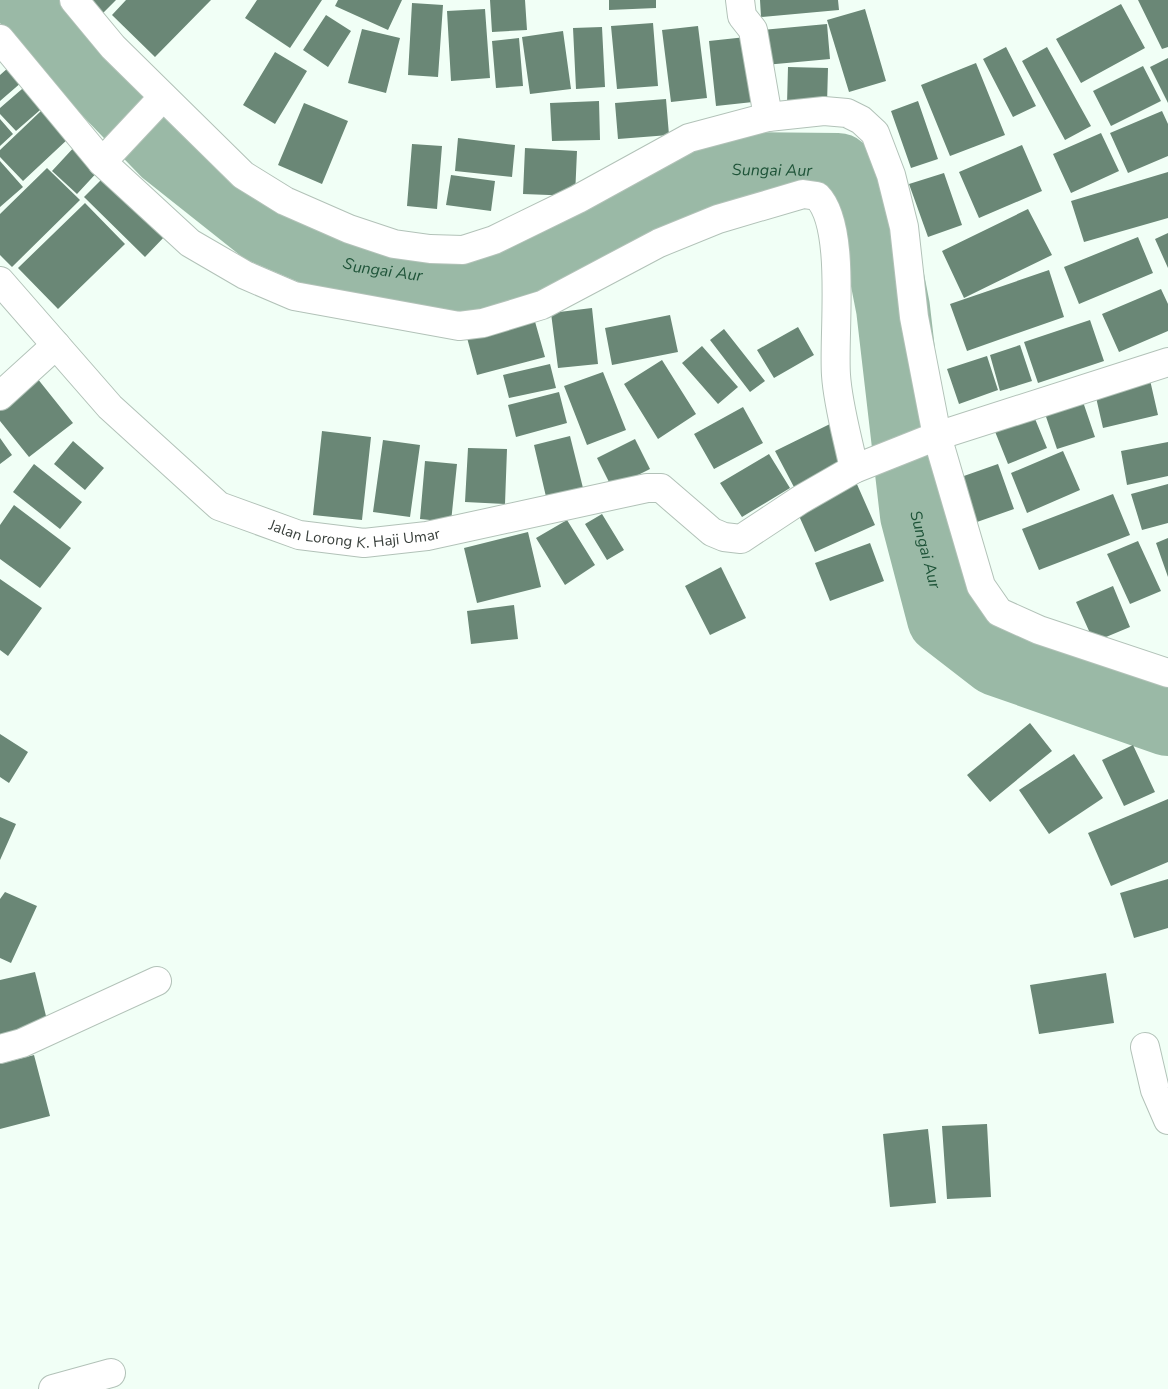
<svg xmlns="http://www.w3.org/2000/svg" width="1168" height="1389" font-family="'Nunito Sans',sans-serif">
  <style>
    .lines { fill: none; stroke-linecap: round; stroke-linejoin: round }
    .river { stroke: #9ab9a6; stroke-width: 74 }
    .building { fill: #6a8776 }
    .minor-casing { stroke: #b2c2b8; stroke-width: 30 }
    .minor { stroke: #fff; stroke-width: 28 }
    .labels { text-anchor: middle; stroke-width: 5; stroke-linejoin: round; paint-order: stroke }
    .street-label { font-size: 15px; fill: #383f3b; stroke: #fff }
    .water-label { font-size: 16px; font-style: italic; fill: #1e5338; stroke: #fff }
  </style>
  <rect width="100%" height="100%" fill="#f1fff6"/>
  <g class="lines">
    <!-- river -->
    <path class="river" id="s1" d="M29 0 56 35 167 150 264 227 355 266 502 286 601 241 720 169 838 170 872 201 893 308 917 515 944 618 997 659 1168 719"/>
  </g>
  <!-- building -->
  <path class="building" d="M89 0H116L103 13Z
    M126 0H211L155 57 112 15Z
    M257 0H322L290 48 245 18Z
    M338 0H402L388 30 335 6Z
    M490 0H525L527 30 492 32Z
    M609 0H656V8L609 10Z
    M760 0H838L839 10 761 17Z
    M1138 0H1168V47L1162 49Z
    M412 3 443 5 438 77 408 75Z
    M1121 4 1145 48 1081 83 1056 39Z
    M485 9 490 78 451 81 447 11Z
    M865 9 886 81 849 92 827 20Z
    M326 15 351 31 328 67 303 50Z
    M653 23 658 86 617 89 611 26Z
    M827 24 830 59 765 65 762 30Z
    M698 26 707 98 671 102 662 30Z
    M602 27 605 87 576 89 573 28Z
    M362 29 400 38 386 93 348 83Z
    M563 31 571 89 530 94 522 37Z
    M746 37 753 102 716 106 709 41Z
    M519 38 523 86 496 88 492 41Z
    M1006 47 1036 106 1013 117 983 59Z
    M1047 47 1091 126 1065 140 1022 61Z
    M275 52 307 71 275 124 243 105Z
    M1168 58V103L1150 67Z
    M17 60 30 75 0 101V75Z
    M976 63 1005 135 950 156 921 85Z
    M1143 66 1161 101 1111 126 1093 91Z
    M788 67 828 68 827 104H787Z
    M29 83 47 104 16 131 0 114V108Z
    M666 99 669 135 618 139 615 103Z
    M599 101 600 140 552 141 550 103Z
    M918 101 938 159 911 168 891 111Z
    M304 103 348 121 322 184 278 165Z
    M42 110 69 138 23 181 0 157V150Z
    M1162 111 1168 124V156L1128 173 1110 133Z
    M0 119 13 134 0 146Z
    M1101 133 1119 171 1071 193 1053 154Z
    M458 138 515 145 512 177 455 171Z
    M77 144 102 167 77 194 52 171Z
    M412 144 442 146 437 209 407 206Z
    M1022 145 1042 191 979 218 959 172Z
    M525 148 577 151 575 196 523 194Z
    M0 161 23 187 0 207Z
    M47 168 80 200 12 267 0 255V214Z
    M1168 172V218L1084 242 1071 201Z
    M944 173 962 225 928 237 909 184Z
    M451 175 495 181 491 211 446 205Z
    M105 176 166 235 145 257 84 197Z
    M85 203 125 244 58 309 18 268Z
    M1028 209 1052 255 964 298 942 251Z
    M1168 233V268L1155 239Z
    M1138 237 1153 273 1079 304 1064 267Z
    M1049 270 1064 317 967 351 950 304Z
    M1161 289 1168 304V331L1119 352 1102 314Z
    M592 308 598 364 558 368 551 313Z
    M670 315 678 352 612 365 605 328Z
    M534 318 545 357 477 375 466 334Z
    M1090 320 1104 361 1038 383 1024 342Z
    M798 327 814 355 774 378 757 350Z
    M724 329 765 381 750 392 710 340Z
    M1020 345 1032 381 1000 391 990 355Z
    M702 346 738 387 718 404 682 363Z
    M987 356 998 390 959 404 947 369Z
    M662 360 696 414 658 439 624 384Z
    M550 364 556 388 509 398 503 375Z
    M603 372 626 430 587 445 564 386Z
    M37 378 73 423 29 457 0 421V407Z
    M1150 380 1158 415 1103 428 1095 393Z
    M559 392 567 423 516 437 508 405Z
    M1080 393 1095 437 1057 449 1042 405Z
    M743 407 763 443 714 469 694 434Z
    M1031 409 1047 448 1008 464 992 424Z
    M832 423 851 461 795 489 775 451Z
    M322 431 371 437 362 520 313 515Z
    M570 436 584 492 547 501 534 445Z
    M0 438 12 455 0 464Z
    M635 439 650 469 612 488 597 458Z
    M383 440 420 445 410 517 373 512Z
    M73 441 104 468 85 490 54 464Z
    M1168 442V476L1127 485 1121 451Z
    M468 448 507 449 505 504 465 502Z
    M1063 451 1080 490 1027 513 1011 473Z
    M769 454 790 488 742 517 720 483Z
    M425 461 457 464 451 522 420 519Z
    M34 464 82 502 60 529 13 492Z
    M998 464 1014 509 977 522 961 477Z
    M856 482 875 525 815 552 796 509Z
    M1168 484V523L1142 530 1131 494Z
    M1113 494 1130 535 1039 570 1022 529Z
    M14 505 71 548 40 588 0 559V525Z
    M602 514 624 550 607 560 585 524Z
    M567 520 595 565 565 585 536 538Z
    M528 532 541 587 477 603 464 548Z
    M1168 538V577L1156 543Z
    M1138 541 1161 591 1130 604 1107 554Z
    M870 543 884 581 830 601 815 563Z
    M721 567 746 618 710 635 685 586Z
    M0 579 42 608 8 656 0 650Z
    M1113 586 1130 627 1094 642 1076 602Z
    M514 605 518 639 471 644 467 611Z
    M1030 723 1052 751 990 802 967 775Z
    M0 734 28 752 9 783 0 777Z
    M1133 745 1155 792 1124 806 1102 760Z
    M1074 754 1103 798 1049 834 1019 790Z
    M1168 799V862L1111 886 1088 833Z
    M0 817 16 824 0 860Z
    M1168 879V928L1134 938 1120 893Z
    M5 892 37 906 11 963 0 958V899Z
    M35 972 48 1024 0 1035V980Z
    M1106 973 1114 1023 1039 1034 1030 985Z
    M34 1055 50 1116 0 1129V1064Z
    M987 1124 991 1197 947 1199 942 1126Z
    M928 1129 936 1203 890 1207 883 1134Z"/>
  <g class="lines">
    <defs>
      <g id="minor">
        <path d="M74 0 113 47 243 175 285 201 349 229 394 244 430 249 463 250 494 240 578 199 689 138 768 117 824 111 847 113 861 120 875 133 891 175 904 227 914 317 937 436 981 586 999 612 1039 630 1168 673"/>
        <path d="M740 0 742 16 753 30 768 117"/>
        <path d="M0 39 102 162 190 243 245 275 294 296 459 326 483 323 542 305 659 243 718 219 803 194 817 196C847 226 833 332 836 375 838 406 848 439 854 469"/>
        <path d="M102 162 163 97"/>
        <path id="s2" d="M0 281 110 407 219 506 299 535 364 543 427 536 647 488H661L712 532 724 537 741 539 800 500 854 469 937 436 1168 362"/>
        <path d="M0 396 56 345"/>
        <path d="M1145 1047 1155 1090 1168 1120"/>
        <path d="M0 1049 22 1043 157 981"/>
        <path d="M53 1389 111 1373"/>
      </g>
    </defs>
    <!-- minor casing -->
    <use href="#minor" class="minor-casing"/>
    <!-- minor -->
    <use href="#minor" class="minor"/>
  </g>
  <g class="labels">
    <!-- street labels -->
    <g class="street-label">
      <text dy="5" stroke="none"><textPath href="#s2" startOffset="455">Jalan Lorong K. Haji Umar</textPath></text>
    </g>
    <!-- water labels -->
    <g class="water-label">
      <text dy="6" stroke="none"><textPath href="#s1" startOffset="875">Sungai Aur</textPath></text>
      <text dy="6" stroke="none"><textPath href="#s1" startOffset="455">Sungai Aur</textPath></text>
      <text dy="6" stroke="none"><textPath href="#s1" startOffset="1340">Sungai Aur</textPath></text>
    </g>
  </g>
</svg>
